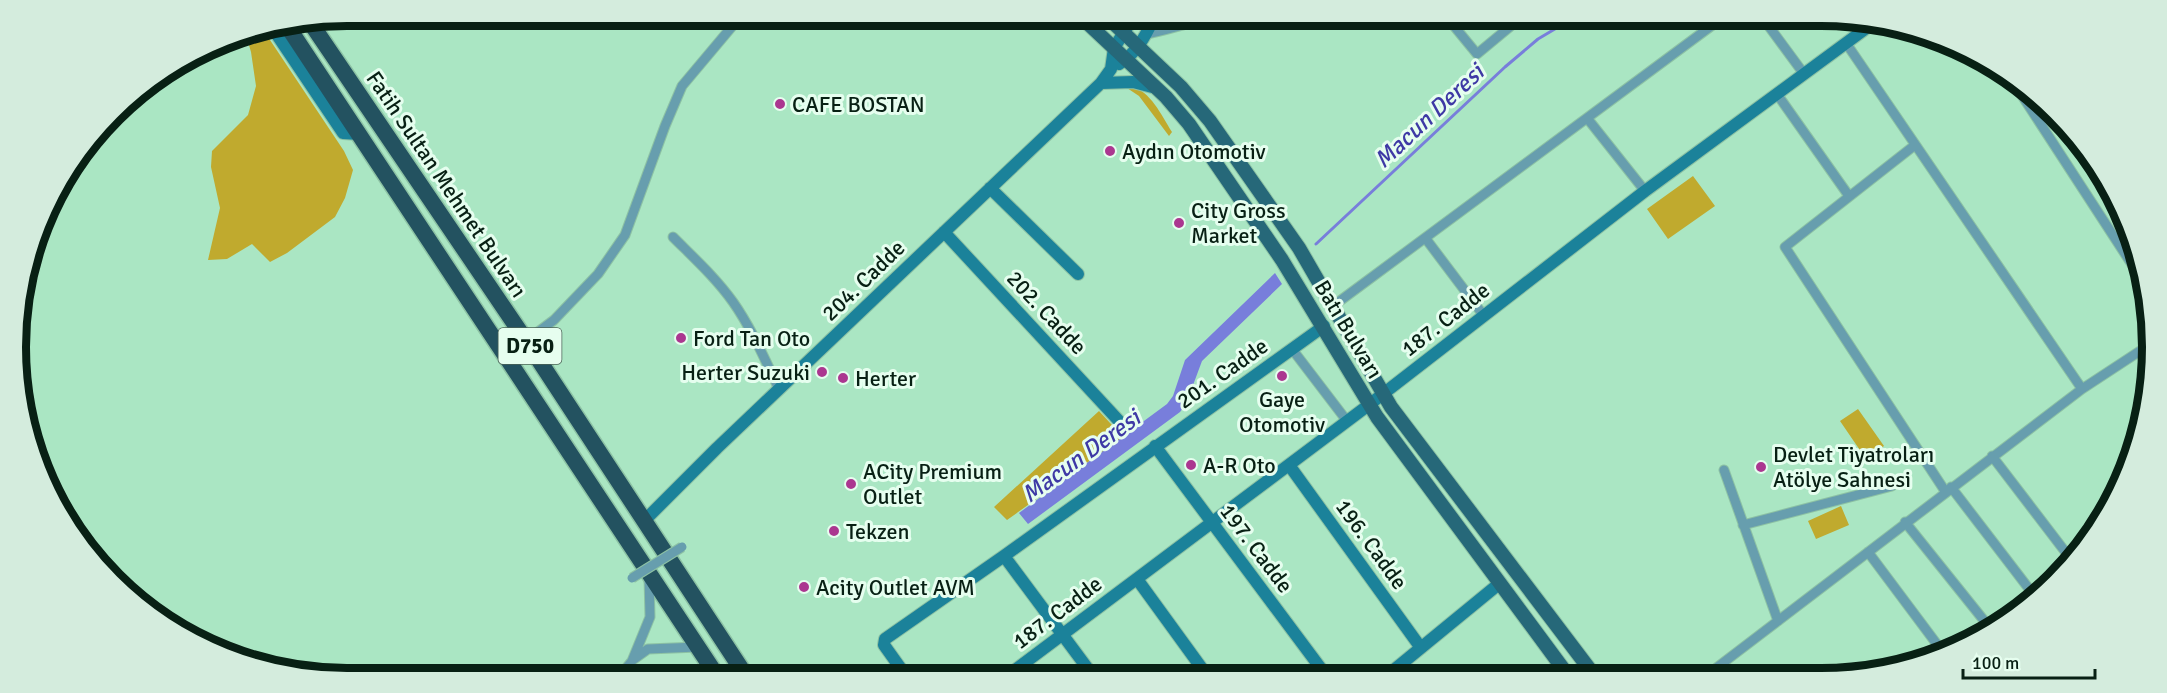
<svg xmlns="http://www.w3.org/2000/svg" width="2167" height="693" font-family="Signika,sans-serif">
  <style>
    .green { fill: #c0aa2e }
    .water { fill: #787edb }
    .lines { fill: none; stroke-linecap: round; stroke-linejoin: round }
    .stream { stroke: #787edb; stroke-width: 3 }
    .street-casing { stroke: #8dc2a4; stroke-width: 11 }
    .secondary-casing { stroke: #8dc2a4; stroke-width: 14 }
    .primary-casing { stroke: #8dc2a4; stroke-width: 16 }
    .highway-casing { stroke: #8dc2a4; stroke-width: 19 }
    .street { stroke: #679eae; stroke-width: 9 }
    .secondary { stroke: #1b829a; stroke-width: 12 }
    .primary { stroke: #266879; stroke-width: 14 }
    .highway { stroke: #235260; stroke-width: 16 }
    .street-bridge-casing { stroke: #8dc2a4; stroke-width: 11; stroke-linecap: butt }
    .street-bridge { stroke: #679eae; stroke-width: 9 }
    .poi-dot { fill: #ab3790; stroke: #e6feef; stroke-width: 2 }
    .labels { text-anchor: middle; stroke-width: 6; stroke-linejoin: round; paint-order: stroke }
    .shield { fill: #e6feef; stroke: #4b6356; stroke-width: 1.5 }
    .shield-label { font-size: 21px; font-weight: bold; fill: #082014 }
    .poi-label { font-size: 22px; fill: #082014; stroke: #e6feef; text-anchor: start }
    .street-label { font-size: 22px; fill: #082014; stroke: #e6feef }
    .water-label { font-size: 24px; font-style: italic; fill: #3e39a5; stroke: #e6feef }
    .rim { fill: none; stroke: #082014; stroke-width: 8 }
  </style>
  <rect width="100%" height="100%" fill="#aae6c3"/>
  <!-- green -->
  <path class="green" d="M264 31 344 151 353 170 345 198 335 217 287 253 270 262 252 244 227 259 208 260 220 208 211 167 212 151 248 115 256 86 251 52 246 35Z
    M1130 85C1152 93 1160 113 1172 132L1169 136 1139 96 1127 88Z
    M1693 176 1715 206 1668 239 1647 209Z
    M1858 409 1884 446 1866 459 1840 421Z
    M1099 411 1123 437 1007 520 994 507Z
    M1841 506 1849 525 1816 539 1808 521Z"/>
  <!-- water -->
  <path class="water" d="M1275 273 1282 284 1202 361 1186 404 1180 412 1028 524 1019 513 1167 404 1173 396 1185 360Z"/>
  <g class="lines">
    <!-- stream -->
    <path class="stream" d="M1316 244 1505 67 1538 39 1570 20"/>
    <defs>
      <path id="street" d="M1449 20 1477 54 1518 20
        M1765 21 1804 74
        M1147 34C1170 30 1193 20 1216 19 1233 18 1245 21 1263 19
        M1846 43 2082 389
        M2008 74 2146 286
        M1777 94 1849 196
        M1587 118 1645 191
        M1915 145 1785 247 1945 491
        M673 237C694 258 716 278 733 302 752 329 765 360 779 389
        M1426 239 1484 316
        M1333 306 1718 21
        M526 341 554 320 598 274 625 235 665 126 682 86 740 17
        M1292 349 1347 421
        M1992 456 2070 558
        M1724 470 1778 621
        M1951 487 2036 598
        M1905 522 1990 628
        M1743 525 1892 486
        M1868 552 1942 651
        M634 659 648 649 698 647
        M623 672 632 661 650 617 649 577
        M1707 675 2082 389 2146 347"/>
      <path id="secondary" d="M273 29 343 133 359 134
        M1119 64C1136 54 1146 35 1154 18
        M1101 83 1133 82 1156 88
        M990 188 1078 274
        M944 232 1119 421
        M1155 446 1325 674
        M1289 465 1421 648
        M644 521 717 448 1101 83 1111 69 1114 48 1133 18
        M1004 556 1091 673
        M1137 579 1206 674
        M904 673 884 645 885 639 1004 556 1324 326
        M1011 673 1370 404 1645 191 1876 21
        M1389 674 1500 583"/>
      <path id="primary" d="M1082 18 1166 97 1189 124 1282 260 1377 417 1567 674
        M1108 18 1181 87 1210 121 1299 248 1391 407 1594 675"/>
      <path id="highway" d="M310 22 529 345 744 673
        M288 27 715 673"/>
    </defs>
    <!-- street casing -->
    <use href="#street" class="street-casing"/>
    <!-- secondary casing -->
    <use href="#secondary" class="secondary-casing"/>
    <!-- primary casing -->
    <use href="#primary" class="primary-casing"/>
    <!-- highway casing -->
    <use href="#highway" class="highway-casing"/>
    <!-- street -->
    <use href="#street" class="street"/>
    <!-- secondary -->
    <use href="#secondary" class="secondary"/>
    <!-- primary -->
    <use href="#primary" class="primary"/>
    <!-- highway -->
    <use href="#highway" class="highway"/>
    <defs>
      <path id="street-bridge" d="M632 578 682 547"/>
    </defs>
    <!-- street-bridge casing -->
    <use href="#street-bridge" class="street-bridge-casing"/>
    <!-- street-bridge -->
    <use href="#street-bridge" class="street-bridge"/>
  </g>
  <!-- markers -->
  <g class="poi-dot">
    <circle cx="780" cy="104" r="6"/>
    <circle cx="1110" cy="151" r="6"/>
    <circle cx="1179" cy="223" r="6"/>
    <circle cx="681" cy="338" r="6"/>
    <circle cx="822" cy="372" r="6"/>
    <circle cx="1282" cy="376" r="6"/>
    <circle cx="843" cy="378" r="6"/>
    <circle cx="1191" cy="465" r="6"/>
    <circle cx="1761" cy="467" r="6"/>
    <circle cx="851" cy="484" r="6"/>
    <circle cx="834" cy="531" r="6"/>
    <circle cx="804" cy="587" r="6"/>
  </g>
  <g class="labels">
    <!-- shield labels -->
    <rect class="shield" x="498.5" y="328" width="63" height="36" rx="4.5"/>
    <g class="shield-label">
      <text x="530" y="353">D750</text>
    </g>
    <!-- poi labels -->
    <g class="poi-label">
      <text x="792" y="112">CAFE BOSTAN</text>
      <text x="1122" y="159">Aydın Otomotiv</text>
      <text x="1191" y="218">City Gross<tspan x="1191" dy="25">Market</tspan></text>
      <text x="693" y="346">Ford Tan Oto</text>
      <text x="810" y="380" text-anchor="end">Herter Suzuki</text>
      <text x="855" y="386">Herter</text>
      <text x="1282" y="407" text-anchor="middle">Gaye<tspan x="1282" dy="25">Otomotiv</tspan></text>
      <text x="1773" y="462">Devlet Tiyatroları<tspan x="1773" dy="25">Atölye Sahnesi</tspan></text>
      <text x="1203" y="473">A-R Oto</text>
      <text x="863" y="479">ACity Premium<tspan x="863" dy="25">Outlet</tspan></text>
      <text x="846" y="539">Tekzen</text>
      <text x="816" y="595">Acity Outlet AVM</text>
    </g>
    <!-- street labels -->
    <g class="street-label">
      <text transform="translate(447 184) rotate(56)" y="8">Fatih Sultan Mehmet Bulvarı</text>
      <text transform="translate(863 280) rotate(-44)" y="8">204. Cadde</text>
      <text transform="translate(1047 312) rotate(47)" y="8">202. Cadde</text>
      <text transform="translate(1445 319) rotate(-38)" y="8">187. Cadde</text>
      <text transform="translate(1349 329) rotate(59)" y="8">Batı Bulvarı</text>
      <text transform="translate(1222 373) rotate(-35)" y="8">201. Cadde</text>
      <text transform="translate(1372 544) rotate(54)" y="8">196. Cadde</text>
      <text transform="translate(1257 548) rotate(53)" y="8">197. Cadde</text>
      <text transform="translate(1057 612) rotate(-37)" y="8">187. Cadde</text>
    </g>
    <!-- water labels -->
    <g class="water-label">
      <text transform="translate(1429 116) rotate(-43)" y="8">Macun Deresi</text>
      <text transform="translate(1081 456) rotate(-36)" y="8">Macun Deresi</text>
    </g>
  </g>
  <!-- crop -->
  <path d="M0 0H2167V693H0ZM347 26H1821A321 321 0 0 1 2142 347V347A321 321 0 0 1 1821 668H347A321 321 0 0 1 26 347V347A321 321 0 0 1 347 26Z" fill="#d4ecdd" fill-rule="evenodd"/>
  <path class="rim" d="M347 26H1821A321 321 0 0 1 2142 347V347A321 321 0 0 1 1821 668H347A321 321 0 0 1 26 347V347A321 321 0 0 1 347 26Z"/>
  <!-- scale -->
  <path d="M1963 669v9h132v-9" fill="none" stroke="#082014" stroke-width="3"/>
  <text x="1972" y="669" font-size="18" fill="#082014" stroke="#e6feef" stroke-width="4.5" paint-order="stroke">100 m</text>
</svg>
